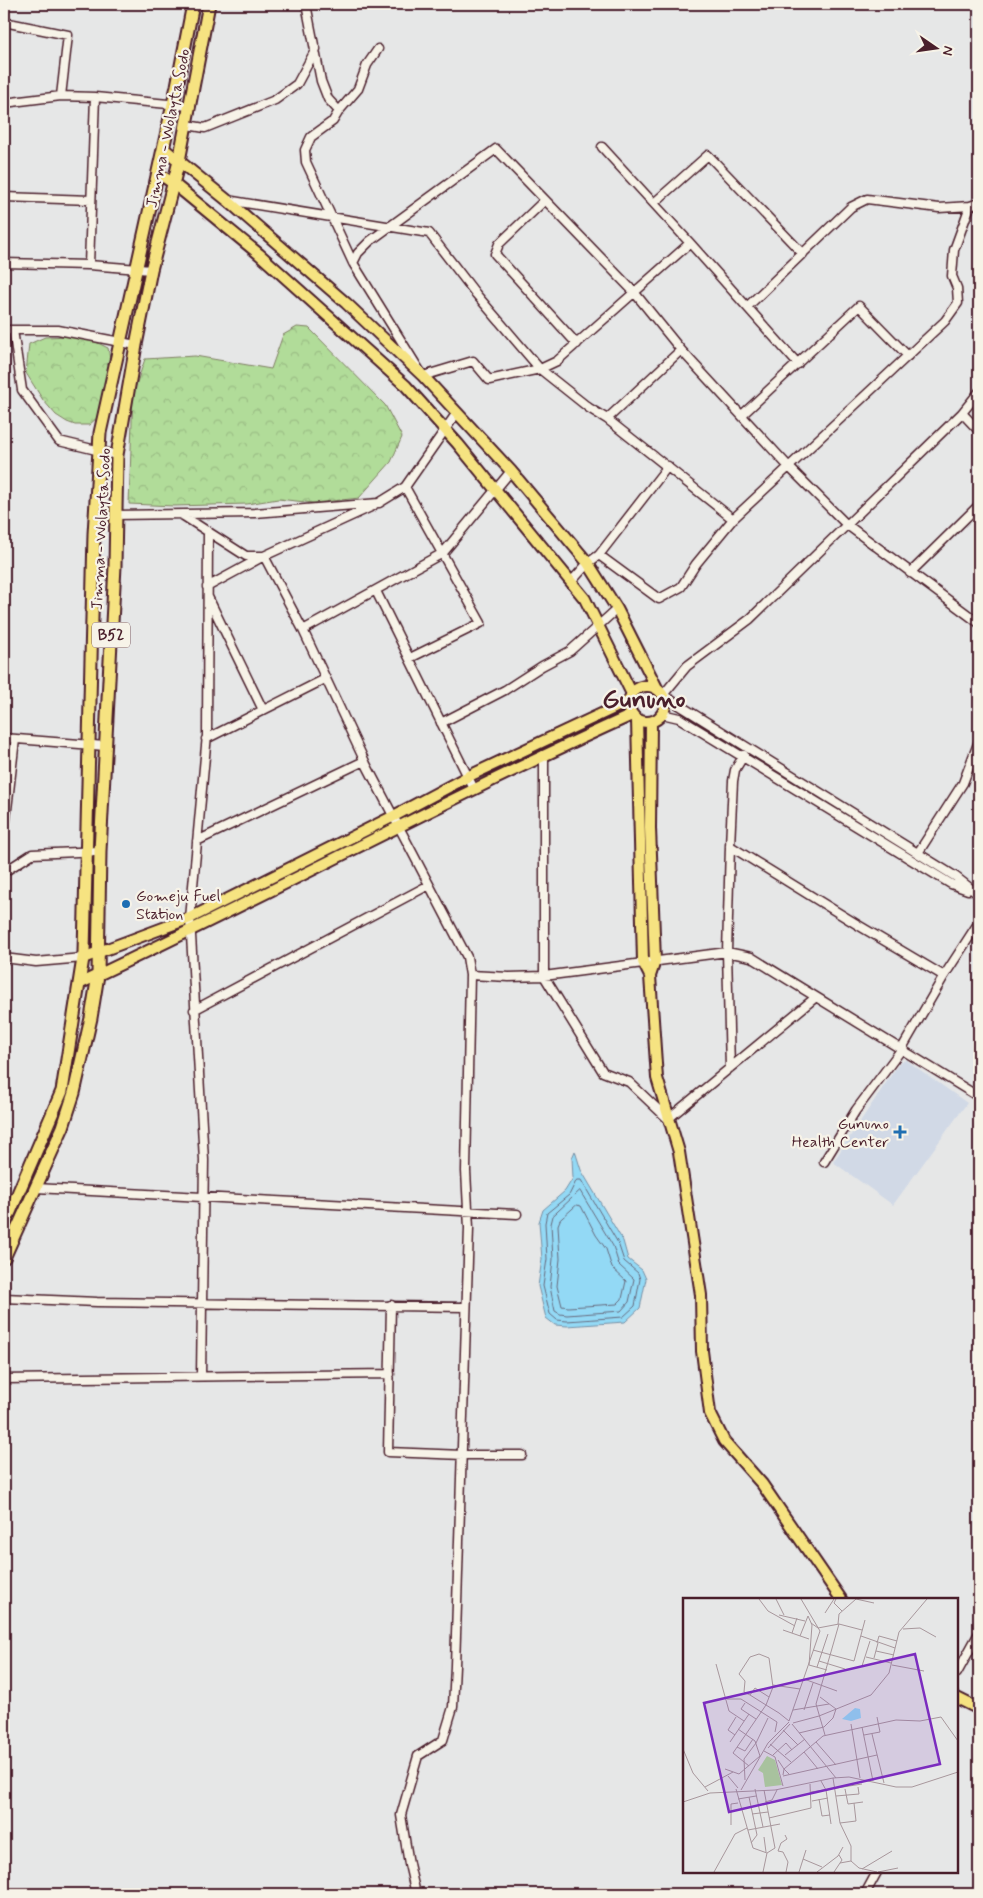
<svg xmlns="http://www.w3.org/2000/svg" width="983" height="1898" font-family="Mynerve,sans-serif">
  <style>
    .built { fill: #d1d9e6 }
    .forest { fill: url(#forest-crowns); stroke: #7e7e62 }
    .water { fill: #93d9f5; stroke: #768fa4 }
    .lines { fill: none; stroke-linecap: round; stroke-linejoin: round }
    .shore { stroke: #67697c; stroke-width: 1 }
    .minor-casing { stroke: #4a1f2b; stroke-width: 11 }
    .major-casing { stroke: #4a1f2b; stroke-width: 14 }
    .highway-casing { stroke: #4a1f2b; stroke-width: 15 }
    .minor { stroke: #f7f3e8; stroke-width: 8 }
    .major { stroke: #f6e381; stroke-width: 10 }
    .highway { stroke: #f6e381; stroke-width: 11 }
    .poi-dot { fill: #1f6fb2; stroke: #f7f3e8; stroke-width: 2 }
    .labels { text-anchor: middle; stroke-width: 4.5; stroke-linejoin: round; paint-order: stroke }
    .shield { fill: #f7f3e8; stroke: #7e5f64; stroke-width: 1 }
    .shield-label { font-size: 15px; font-weight: bold; fill: #4a1f2b }
    .street-label { font-size: 16px; fill: #4a1f2b; stroke: #f7f3e8 }
    .poi-label { font-size: 16px; fill: #4a1f2b; stroke: #f7f3e8; text-anchor: start }
    .town-label { font-size: 26px; font-weight: bold; fill: #4a1f2b; stroke: #f7f3e8 }
    .inset-road { fill: none; stroke: #a8979c; stroke-width: 1 }
    .view { fill: #7b2cbf; fill-opacity: 0.15; stroke: #7b2cbf; stroke-width: 2.5 }
    .inset-edge { fill: none; stroke: #4a1f2b; stroke-width: 2.5 }
  </style>
  <defs>
    <pattern id="forest-crowns" width="20" height="18" patternUnits="userSpaceOnUse" patternTransform="scale(1.25)"><rect width="20" height="18" fill="#b1dc99"/><path d="M2 6a3 3 0 1 1 6 0M12 15a3 3 0 1 1 6 0" fill="none" stroke="#9abc84"/></pattern>
  </defs>
  <rect width="100%" height="100%" fill="#e6e7e7"/>
  <filter id="ink" filterUnits="userSpaceOnUse"><feTurbulence type="fractalNoise" baseFrequency=".02" numOctaves="2"/><feDisplacementMap in="SourceGraphic" scale="10" xChannelSelector="R" yChannelSelector="G"/><feConvolveMatrix kernelMatrix="1 2 1 2 8 2 1 2 1" color-interpolation-filters="sRGB"/></filter>
  <g filter="url(#ink)">
    <!-- built -->
    <path class="built" d="M906 1060 967 1103 893 1205 833 1162 900 1062Z"/>
    <!-- forest -->
    <path class="forest" d="M297 327 309 328 385 405 402 437 391 462 359 498 314 503 278 499 247 504 174 506 129 504 133 394 145 359 195 356 271 369 283 335Z
      M72 336 94 341 108 348 111 364 98 417 89 425H75L67 422 56 415 43 400 26 373 29 344 45 337Z"/>
    <!-- water -->
    <path class="water" d="M575 1151 581 1170 623 1241 628 1259 642 1270 646 1279 640 1308 625 1322 567 1326 555 1325 546 1318 538 1286 542 1259 539 1222 543 1210 565 1191 573 1178 572 1158Z"/>
    <g class="lines">
      <!-- shore -->
      <path class="shore" d="M577 1180H581L618 1243 624 1261 638 1273 640 1279 635 1306 623 1317 567 1321 557 1320 550 1314 543 1286 547 1259 545 1223 547 1213 569 1195Z
        M580 1191 613 1246 619 1265 634 1279 629 1302 621 1311 567 1315 560 1314 555 1311 550 1287 553 1259 551 1224 553 1216Z
        M577 1205 581 1206 596 1235 606 1249 612 1268 626 1281 622 1299 617 1304 568 1307 562 1306 557 1286 560 1259 558 1225 560 1220Z"/>
      <defs>
        <path id="minor" d="M306 4 321 81 328 99 339 111
          M4 22 68 35 61 96
          M378 49 367 65 358 89 339 111 333 121 311 137 305 150 306 162 353 263 423 376 473 361 489 380 540 369 557 361 690 243
          M4 103 61 96 95 97 189 106
          M187 125 205 128 275 100 297 84 316 49
          M602 147 690 243 798 364
          M4 197 91 200
          M227 200 429 233 476 294 540 369 589 408 607 419 733 519
          M545 200 499 244 495 254 577 344
          M654 203 708 155 803 254
          M4 263 89 265 151 270
          M353 263 358 253 370 241 496 149 634 292 681 350 789 467 846 524 979 623
          M89 265 95 97
          M747 307 851 207 867 199 939 208 970 206 979 203
          M4 330H58L136 345
          M13 330 22 390 59 441 117 455
          M979 392 962 413 750 619 687 666 663 695 956 877 979 895
          M962 413 979 431
          M742 415 859 306 908 356
          M607 419 681 350
          M405 487 481 623 410 658
          M115 515 255 513 379 503 405 487 456 414
          M182 515 246 556H264L373 506
          M599 555 659 599 681 587 696 564 733 519 945 321 958 303 957 288 952 276 954 250 970 206
          M910 573 979 505
          M571 582 588 563 599 555 668 466
          M207 587 264 556 303 630 366 764 467 957 470 975 466 1171 469 1228 455 1666 453 1707 443 1740 418 1756 401 1815 409 1864 416 1894
          M376 591 474 789
          M208 597 263 710
          M303 630 443 553 511 471
          M662 714 679 718 951 884 968 890
          M441 723 505 690 542 666 570 651 617 609
          M4 738 105 746
          M206 739 325 679
          M544 755V976L603 1072 629 1082 668 1119 816 997
          M4 836 15 739
          M197 841 364 761
          M730 846 858 925 944 976
          M918 853 963 783 979 741
          M4 872 32 854 100 851
          M4 958 36 962 83 958
          M470 975 509 977 544 976 727 952 751 957 979 1097
          M194 1010 429 885
          M730 1068 727 952 730 846 733 781 735 770 744 755
          M824 1162 856 1110 901 1050 944 976 979 922
          M36 1188 517 1214
          M4 1298 97 1302 466 1307
          M391 1305 388 1452 463 1455H522
          M201 1376 204 1160 190 918 207 735 208 531
          M4 1379 390 1374
          M957 1673 979 1633
          M865 1894 877 1872"/>
        <path id="major" d="M163 148 227 200 346 303 423 376 511 471 588 563 617 609 658 690
          M158 173 174 184 259 254 406 386 458 444 585 599 632 694
          M629 704a18 18 0 1 1 36 0a18 18 0 1 1-36 0Z
          M637 720 643 962 650 976 657 1078 679 1152 701 1295 702 1351 710 1413 724 1441 762 1484 841 1599
          M83 958 190 918 392 817 467 777 629 701
          M650 976 655 961 650 828 651 722
          M79 984C265 897 445 799 632 715
          M957 1698 979 1709"/>
        <path id="highway" d="M4 1226 62 1091 84 952 94 534 100 433 177 86 193 4
          M4 1258 63 1127 74 1093 91 1018 98 975 100 851 115 566 117 455 136 345 151 270 179 161 209 4"/>
      </defs>
      <!-- minor casing -->
      <use href="#minor" class="minor-casing"/>
      <!-- major casing -->
      <use href="#major" class="major-casing"/>
      <!-- highway casing -->
      <use href="#highway" class="highway-casing"/>
      <!-- minor -->
      <use href="#minor" class="minor"/>
      <!-- major -->
      <use href="#major" class="major"/>
      <!-- highway -->
      <use href="#highway" class="highway"/>
    </g>
  </g>
  <!-- markers -->
  <g class="poi-dot">
    <circle cx="126" cy="904" r="5"/>
    <path d="M897.5 1124.5h5v5h5v5h-5v5h-5v-5h-5v-5h5z"/>
  </g>
  <g class="labels">
    <!-- shield labels -->
    <rect class="shield" x="92" y="622.5" width="38" height="25" rx="4"/>
    <g class="shield-label">
      <text x="111" y="640">B52</text>
    </g>
    <!-- street labels -->
    <g class="street-label">
      <text transform="translate(167 128) rotate(-78)" y="6">Jimma - Wolayta Sodo</text>
      <text transform="translate(100 529) rotate(-87)" y="6">Jimma - Wolayta Sodo</text>
    </g>
    <!-- poi labels -->
    <g class="poi-label">
      <text x="136" y="901">Gomeju Fuel<tspan x="136" dy="18">Station</tspan></text>
      <text x="889" y="1129" text-anchor="end">Gununo<tspan x="889" dy="18">Health Center</tspan></text>
    </g>
    <!-- town labels -->
    <g class="town-label">
      <text x="644" y="707">Gununo</text>
    </g>
  </g>
  <!-- overview -->
  <g transform="translate(683 1598)">
    <rect width="275" height="275" fill="#e6e7e7"/>
    <path d="M84 158 92 162 99 187 82 189 80 175 75 172Z" fill="#b1dc99"/>
    <path d="M172 110 177 111 178 120 168 123 159 121Z" fill="#93d9f5"/>
    <path class="inset-road" d="M76 1 85 13 112 28M93 1 101 17M153 1 151 5 159 13M142 15 151 1M96 17 122 23M125 18 129 27 126 67 144 72M128 25 135 30 156 26 179 32M155 26 156 16 173 1 191 5M220 31 237 30 253 39M100 32 126 41M109 35 114 20M117 38 125 18M178 38 212 50M194 45 196 38 214 43M130 52 171 63 182 22M193 53 211 57M183 59 208 65M191 60 195 45M136 63 162 71M33 66 46 113 61 123M209 67 241 73M179 68 187 43M134 69 145 36M121 81 154 93M90 87 117 91M67 97 72 90 86 99M44 101H58L94 124 92 134M62 105 58 111 73 121M110 112 146 106M121 112 130 85M110 125 136 118 188 97 206 75 216 34 244 1M109 126 153 180M168 126 177 180M179 129 190 183M100 132 115 147M116 135 141 129 150 120 153 111 137 99M189 136 201 185M52 137 45 132 53 119M142 137 133 106 156 26M181 137 197 134 194 119M47 144 66 116M133 144 153 167M87 146 108 164M54 149 62 153 70 141M85 150 107 126M0 151 10 175 25 193M81 153 92 159 100 188M121 154 135 171M90 157 103 145 109 152M102 157 122 141M95 162 101 171 100 177M66 168 50 155 83 107 90 89 86 60 76 56 67 59 56 76 62 83 61 94 67 97 83 107 96 115 106 123 137 33 118 1M42 171 56 176 77 158 72 143 55 131M106 176 101 171 140 138 213 122 237 123 258 119 275 143M45 178 55 190M100 178 194 157M150 180 157 225 168 248V263L157 265M62 182 61 161 73 145 85 120M138 183 143 192 148 226M22 189 50 174M53 191 70 250 84 255M72 191 80 229M162 191 165 206 180 204M58 192 85 145 106 124M128 194 179 186M153 198 176 196 175 189M66 199 74 237 68 245M55 201 73 198M136 201 139 218 147 217M129 203 145 200M0 204 27 195 92 192 150 180 166 179 213 189H229L275 174M82 204 89 202 94 192M69 216 85 214M86 220 128 210 127 186M157 225 173 223 171 205M48 227V206L55 205M65 232 97 226M102 237 104 241 98 245 95 253 100 254 105 264 103 274M81 239 83 254M120 261 139 269M168 263 176 270 194 274M179 271 209 253M31 274 52 236 64 230M80 274 84 255 92 250 81 192M116 274 123 252M134 274 155 258 160 249M151 274 159 262 156 257M195 274 215 270"/>
    <path class="view" d="M232 56 257 166 46 214 21 105Z"/>
    <rect width="275" height="275" class="inset-edge"/>
  </g>
  <!-- margin -->
  <rect width="983" height="1898" fill="none" stroke="#f7f3e8" stroke-width="20"/>
  <rect x="10" y="10" width="963" height="1878" fill="none" stroke="#4a1f2b" stroke-width="2" filter="url(#ink)"/>
  <!-- north arrow -->
  <g transform="translate(936 48) rotate(103)" stroke="#f7f3e8" stroke-width="4" paint-order="stroke">
  <path d="M0-4L9 19L0 12L-9 19Z" fill="#4a1f2b"/>
  <text y="-8" font-size="14" font-weight="bold" text-anchor="middle" fill="#4a1f2b">N</text>
  </g>
</svg>
